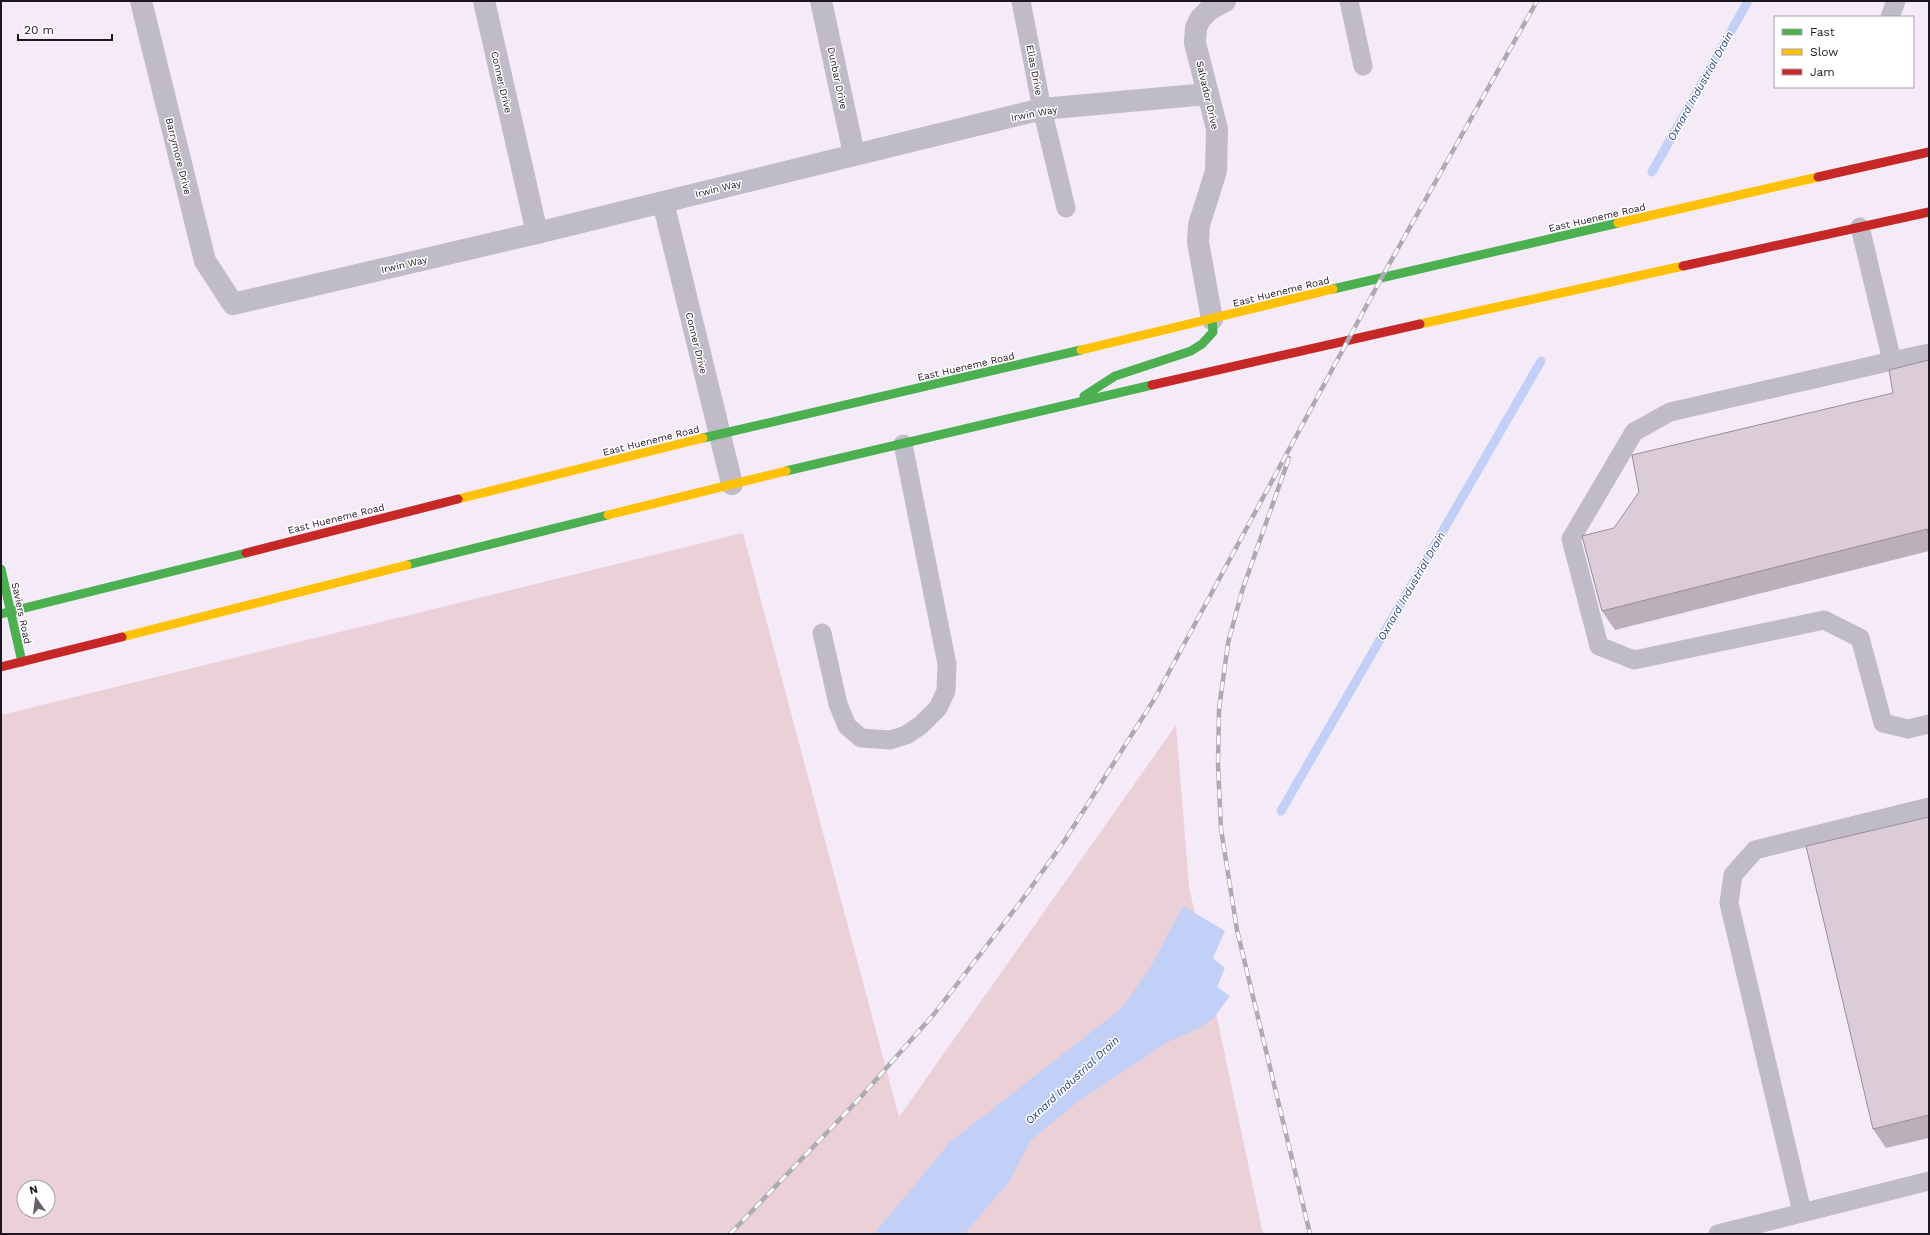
<svg xmlns="http://www.w3.org/2000/svg" width="1930" height="1235" font-family="'Work Sans',sans-serif">
  <style>
    .green { fill: #ebd0d8; fill-rule: evenodd }
    .water { fill: #c2d0f7 }
    .lines { fill: none; stroke-linecap: round; stroke-linejoin: round }
    .stream { stroke: #c2d0f7; stroke-width: 9 }
    .lane { stroke: #bfbbc9; stroke-width: 19 }
    .street { stroke: #bfbbc9; stroke-width: 22 }
    .fast { stroke: #4caf50; stroke-width: 9 }
    .slow { stroke: #ffc107; stroke-width: 9 }
    .jam { stroke: #c62828; stroke-width: 9 }
    .rail-casing { stroke: #aeaab4; stroke-width: 4.5 }
    .rail { stroke: #fff; stroke-width: 3; stroke-dasharray: 9; stroke-linecap: butt }
    .wall { fill: #bcafba }
    .building { fill: #dbccd8; stroke: #998f97 }
    .labels { text-anchor: middle; stroke-width: 3; stroke-linejoin: round; paint-order: stroke }
    .street-label { font-size: 10px; fill: #1d1520; stroke: #fff }
    .water-label { font-size: 11px; font-style: italic; fill: #29417d; stroke: #fff }
  </style>
  <rect width="100%" height="100%" fill="#f5ebf8"/>
  <!-- green -->
  <path class="green" d="M743 533 899 1117 1176 725 1189 886 1263 1234H1V715ZM24 1187H48V1211H24Z"/>
  <!-- water -->
  <path class="water" d="M1183 906 1225 931 1213 958 1225 968 1217 987 1230 996 1212 1020 1197 1029 1168 1042 1080 1100 1031 1140 1009 1182 964 1234H874L950 1142 1122 1008 1151 966Z"/>
  <g class="lines">
    <!-- stream -->
    <path class="stream" d="M1652 172 1748 1
      M1281 811 1541 361"/>
    <!-- lane -->
    <path class="lane" d="M1021 1 1042 109 1066 208
      M1349 1 1363 66
      M1890 17 1896 1
      M1860 227 1892 361 1929 353
      M1892 361 1670 412 1634 432 1571 539 1599 646 1634 660 1824 620 1860 638 1883 723 1908 729 1929 724
      M822 633 838 704 847 726 861 738 890 740 906 735 921 725 938 708 946 691 947 664 903 444
      M1802 1212 1729 903 1733 875 1755 850 1929 807
      M1718 1234 1929 1181"/>
    <!-- street -->
    <path class="street" d="M141 1 205 261 233 304 537 233 1042 109 1207 94
      M484 1 537 233
      M821 1 854 154
      M663 202 732 484
      M1212 319 1198 242 1199 225 1216 171 1217 129 1195 43 1196 28 1200 19 1209 10 1225 1"/>
    <!-- fast -->
    <path class="fast" d="M1333 289 1618 223
      M1084 396 1115 376 1191 351 1202 344 1213 332 1212 319
      M703 438 1081 350
      M786 471 1152 385
      M407 565 608 515
      M1 569 22 662
      M1 614 246 553"/>
    <!-- slow -->
    <path class="slow" d="M1618 223 1818 177
      M1420 324 1683 266
      M1081 350 1333 289
      M458 499 703 438
      M608 515 786 471
      M122 637 407 565"/>
    <!-- jam -->
    <path class="jam" d="M1818 177 1929 152
      M1683 266 1929 212
      M1152 385 1420 324
      M246 553 458 499
      M1 667 122 637"/>
    <defs>
      <path id="rail" d="M1289 458 1242 591 1228 643 1219 709 1218 765 1221 829 1237 930 1310 1234
        M730 1234 859 1099 934 1014 1022 900 1065 840 1155 698 1382 277 1537 1"/>
    </defs>
    <!-- rail casing -->
    <use href="#rail" class="rail-casing"/>
    <!-- rail -->
    <use href="#rail" class="rail"/>
  </g>
  <!-- wall -->
  <path class="wall" d="M1929 360V551L1615 630 1602 611 1614 528 1893 393Z
    M1929 817V1138L1886 1148 1873 1129Z"/>
  <!-- building -->
  <path class="building" d="M1929 360V536L1927 529 1602 611 1582 536 1614 528 1639 492 1632 455 1893 393 1889 370Z
    M1929 817V1115L1873 1129 1806 846Z"/>
  <g class="labels">
    <!-- street labels -->
    <g class="street-label">
      <text transform="translate(1035 70) rotate(79)" y="4">Elias Drive</text>
      <text transform="translate(838 78) rotate(78)" y="4">Dunbar Drive</text>
      <text transform="translate(502 82) rotate(77)" y="4">Conner Drive</text>
      <text transform="translate(1208 95) rotate(77)" y="4">Salvador Drive</text>
      <text transform="translate(1034 113) rotate(-11)" y="4">Irwin Way</text>
      <text transform="translate(179 156) rotate(76)" y="4">Barrymore Drive</text>
      <text transform="translate(718 188) rotate(-14)" y="4">Irwin Way</text>
      <text transform="translate(1597 217) rotate(-13)" y="4">East Hueneme Road</text>
      <text transform="translate(404 264) rotate(-13)" y="4">Irwin Way</text>
      <text transform="translate(1281 291) rotate(-14)" y="4">East Hueneme Road</text>
      <text transform="translate(697 343) rotate(76)" y="4">Conner Drive</text>
      <text transform="translate(966 366) rotate(-13)" y="4">East Hueneme Road</text>
      <text transform="translate(651 440) rotate(-14)" y="4">East Hueneme Road</text>
      <text transform="translate(336 518) rotate(-14)" y="4">East Hueneme Road</text>
      <text transform="translate(22 613) rotate(78)" y="4">Saviers Road</text>
    </g>
    <!-- water labels -->
    <g class="water-label">
      <text transform="translate(1700 86) rotate(-61)" y="4">Oxnard Industrial Drain</text>
      <text transform="translate(1411 586) rotate(-60)" y="4">Oxnard Industrial Drain</text>
      <text transform="translate(1072 1080) rotate(-43)" y="4">Oxnard Industrial Drain</text>
    </g>
  </g>
  <!-- border -->
  <rect width="1930" height="1235" fill="none" stroke="#1d1520" stroke-width="4"/>
  <!-- legend -->
  <rect x="1774" y="16" width="140" height="72" fill="#ffffff" stroke="#a5a1a6"/>
  <rect x="1782" y="29" width="20" height="6" fill="#4caf50" stroke="#a5a1a6"/>
  <text x="1810" y="36" font-size="12" fill="#1d1520">Fast</text>
  <rect x="1782" y="49" width="20" height="6" fill="#ffc107" stroke="#a5a1a6"/>
  <text x="1810" y="56" font-size="12" fill="#1d1520">Slow</text>
  <rect x="1782" y="69" width="20" height="6" fill="#c62828" stroke="#a5a1a6"/>
  <text x="1810" y="76" font-size="12" fill="#1d1520">Jam</text>
  <!-- north arrow -->
  <g transform="translate(36 1199) rotate(346)"><circle r="19" fill="#ffffff" stroke="#a5a1a6"/>
  <path d="M0-3L7 15L0 10L-7 15Z" fill="#69606c"/>
  <text y="-6" font-size="11" font-weight="bold" text-anchor="middle" fill="#1d1520">N</text>
  </g>
  <!-- scale -->
  <path d="M18 34v6h94v-6" fill="none" stroke="#1d1520" stroke-width="2"/>
  <text x="24" y="34" font-size="12" fill="#1d1520" stroke="#ffffff" stroke-width="3" paint-order="stroke">20 m</text>
</svg>
